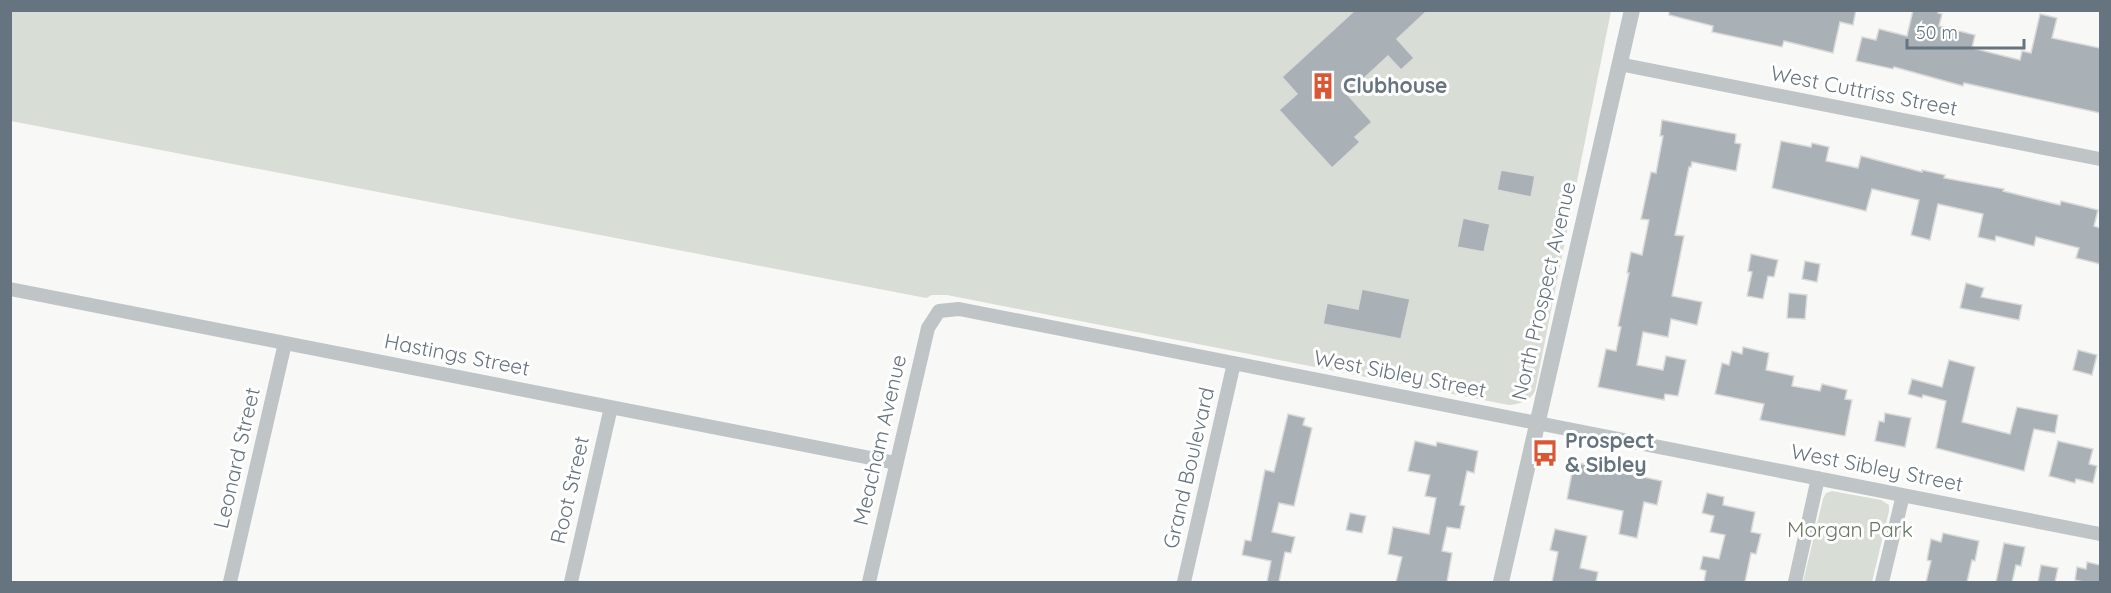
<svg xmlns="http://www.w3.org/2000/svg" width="2111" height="593" font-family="Quicksand,sans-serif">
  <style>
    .green { fill: #d8ddd5 }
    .building { fill: #a9b1b6; stroke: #dadad8; stroke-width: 1.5 }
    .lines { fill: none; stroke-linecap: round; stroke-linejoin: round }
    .minor { stroke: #bfc4c7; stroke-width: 14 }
    .tertiary { stroke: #bfc4c7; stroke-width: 16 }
    .labels { text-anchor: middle; stroke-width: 6; stroke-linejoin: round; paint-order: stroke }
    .poi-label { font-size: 21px; font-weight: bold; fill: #65747f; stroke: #fff; text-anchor: start }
    .street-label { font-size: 21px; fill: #65747f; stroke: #fff }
    .park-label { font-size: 21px; fill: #677863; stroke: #fff }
  </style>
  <rect width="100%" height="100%" fill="#f8f8f6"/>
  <!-- green -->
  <path class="green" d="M10 11H1611L1535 391C1530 401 1520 404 1509 405L947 295H932L926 298 11 121Z
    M1832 491 1881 500 1889 505V511L1872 582H1803L1823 499 1826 493Z"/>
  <!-- building -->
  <path class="building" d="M1355 10H1428L1397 39 1414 58 1401 70 1388 56 1347 94 1372 122 1355 137 1360 142 1332 168 1279 110 1297 94 1282 77Z
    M1669 10H1856L1853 25 1840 22 1833 53 1784 41 1782 47 1712 32 1713 26 1669 15Z
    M1913 10H1939L1938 13 1942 14 1939 26 1975 35 1972 48 2020 60 2022 51 2031 53 2040 14 2057 18 2052 38 2100 48V113L1964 83 1963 86 1894 67 1893 69 1856 61 1862 37 1876 40 1879 29 1907 36Z
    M1662 120 1736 134 1735 143 1741 144 1736 171 1692 162 1691 167H1689L1675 235 1684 236 1672 296 1702 302 1697 325 1671 319 1668 337 1643 332 1637 365 1663 370 1666 356 1686 360 1678 396 1665 394 1664 400 1598 387 1606 349 1616 351 1621 327 1618 326 1629 273H1627L1631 252 1642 255 1649 220 1641 219 1651 172 1656 173 1663 136H1660Z
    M1781 141 1811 147 1812 143 1829 147 1826 161 1858 168 1861 156 1922 172V170L1945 175 1944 178 2004 189 2003 191 2060 205 2061 201 2098 210 2094 226 2100 228V264L2076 258 2079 248 2036 237 2034 246 1996 236 1995 241 1978 237 1983 214 1938 204 1930 240 1911 235 1919 200 1872 189 1866 211 1772 188Z
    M1501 170 1535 176 1531 197 1497 190Z
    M1463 218 1490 224 1484 252 1457 247Z
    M1751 254 1778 260 1774 277 1768 276 1763 299 1747 296 1752 272 1748 271Z
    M1805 261 1820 264 1817 282 1802 279Z
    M1966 283 1984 288 1981 297 2022 305 2019 320 1960 308Z
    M1362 289 1410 299 1401 339 1323 324 1327 303 1358 309Z
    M1789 293 1807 295 1805 319 1787 318Z
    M1743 347 1769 353 1766 370 1794 376 1792 386 1820 391 1822 384 1847 390 1845 399 1852 400 1845 436 1760 420 1764 404 1715 394 1722 363 1729 365 1732 351 1742 354Z
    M2078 350 2097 355 2092 375 2073 370Z
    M1949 360 1975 367 1962 422 2010 434 2017 407 2058 415 2055 433 2034 429 2024 471 1936 448 1946 401 1923 395 1922 398 1908 394 1912 379 1942 387Z
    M1885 413 1911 418 1905 447 1875 441 1879 421 1884 422Z
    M1288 414 1305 418 1303 425 1312 428 1294 506 1279 503 1272 532 1295 537 1291 553 1285 552 1279 582H1267L1271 561 1242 555 1245 540 1251 541 1265 470 1274 472Z
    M1415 441 1436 446 1437 442 1478 451 1474 473 1467 471 1460 505 1465 506 1460 529 1447 527 1442 551 1452 553 1447 582H1396L1402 557 1388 554 1393 527 1429 534 1436 498 1425 496 1430 475 1408 471Z
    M2058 441 2093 449 2089 464 2097 466 2093 483 2076 479 2075 483 2049 476Z
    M1574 462 1662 481 1657 505 1644 502 1637 538 1619 534 1623 511 1567 499Z
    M1707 493 1724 497 1723 505 1755 512 1751 532 1761 534 1756 554 1751 553 1745 582H1704L1706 571 1700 569 1703 556 1719 559 1725 535 1710 532 1714 516 1702 513Z
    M1350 513 1366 516 1362 533 1346 530Z
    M1555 529 1587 536 1580 568 1598 572 1596 582H1552L1558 552 1550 550Z
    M1943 533 1979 541 1975 561 1972 560 1967 582H1926L1931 561 1927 560 1931 539 1941 542Z
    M2004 543 2025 547 2021 566 2016 565 2012 582H1996Z
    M2087 562 2100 565V582H2083L2075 580 2077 567 2086 569Z
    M2041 565 2058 568 2055 582H2038Z"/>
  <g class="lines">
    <!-- minor -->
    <path class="minor" d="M1619 64 2100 159
      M10 289 896 463
      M230 582 285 343
      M571 582 611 407
      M869 582 928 328 939 311 959 309 2100 534
      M1184 582 1234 363
      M1795 582 1818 478
      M1882 582 1903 495"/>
    <!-- tertiary -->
    <path class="tertiary" d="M1501 582 1632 10"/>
  </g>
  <!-- icons -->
  <defs>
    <symbol id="building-bare" viewBox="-9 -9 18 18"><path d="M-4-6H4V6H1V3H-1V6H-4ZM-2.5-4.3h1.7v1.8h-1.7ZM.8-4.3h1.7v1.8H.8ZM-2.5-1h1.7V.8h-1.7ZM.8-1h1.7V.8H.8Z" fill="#db5734" stroke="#fff" stroke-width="2.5" paint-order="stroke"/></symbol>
    <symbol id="bus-bare" viewBox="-9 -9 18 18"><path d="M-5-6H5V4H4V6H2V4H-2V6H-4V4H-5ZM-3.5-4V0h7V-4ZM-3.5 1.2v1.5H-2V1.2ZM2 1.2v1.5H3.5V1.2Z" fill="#db5734" stroke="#fff" stroke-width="2.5" paint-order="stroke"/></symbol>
  </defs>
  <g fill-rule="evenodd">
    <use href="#building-bare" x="1304" y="67" width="38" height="38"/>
    <use href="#bus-bare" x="1526" y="434" width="38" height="38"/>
  </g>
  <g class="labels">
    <!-- poi labels -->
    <g class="poi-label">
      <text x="1343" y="93">Clubhouse</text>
      <text x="1565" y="448">Prospect<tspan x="1565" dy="24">&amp; Sibley</tspan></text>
    </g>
    <!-- street labels -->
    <g class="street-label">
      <text transform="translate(1864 91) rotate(11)" y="7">West Cuttriss Street</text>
      <text transform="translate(1544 291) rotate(-77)" y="7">North Prospect Avenue</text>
      <text transform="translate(457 355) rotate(11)" y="7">Hastings Street</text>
      <text transform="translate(1400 374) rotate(11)" y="7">West Sibley Street</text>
      <text transform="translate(880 440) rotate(-77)" y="7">Meacham Avenue</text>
      <text transform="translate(237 458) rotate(-77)" y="7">Leonard Street</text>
      <text transform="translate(1189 468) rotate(-77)" y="7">Grand Boulevard</text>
      <text transform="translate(1877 468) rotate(11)" y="7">West Sibley Street</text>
      <text transform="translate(570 490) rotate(-77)" y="7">Root Street</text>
    </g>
    <!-- park labels -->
    <g class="park-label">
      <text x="1850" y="537">Morgan Park</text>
    </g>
  </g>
  <!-- border -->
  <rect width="2111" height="593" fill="none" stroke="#65747f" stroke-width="24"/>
  <!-- scale -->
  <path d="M1907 39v9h117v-9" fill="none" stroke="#65747f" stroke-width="3"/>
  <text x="1916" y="39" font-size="18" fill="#65747f" stroke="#ffffff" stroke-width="4.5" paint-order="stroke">50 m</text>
</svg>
